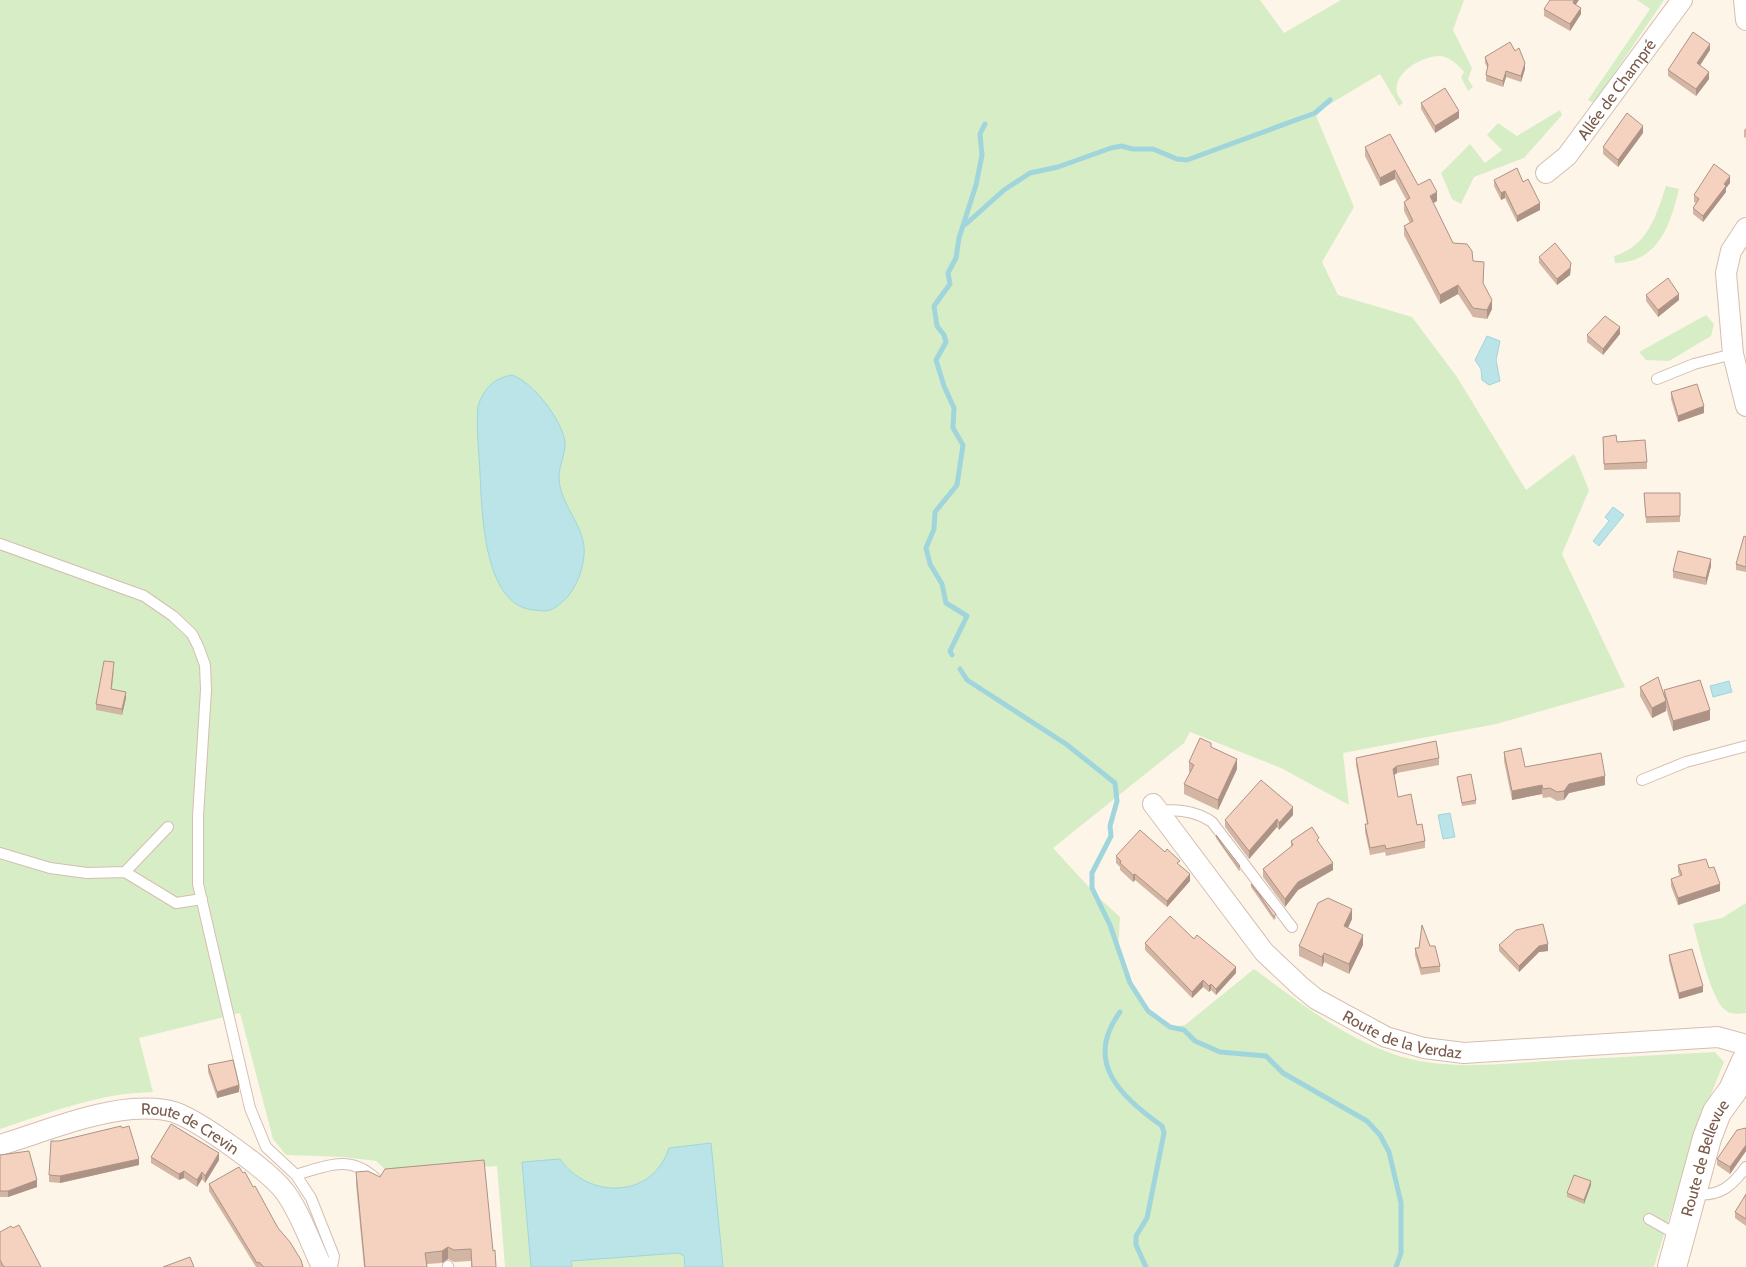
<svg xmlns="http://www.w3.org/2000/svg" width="1746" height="1267" font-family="Cabin,sans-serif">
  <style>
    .green { fill: #d7edc6 }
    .water { fill: #bbe4e9; stroke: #a1d5dc }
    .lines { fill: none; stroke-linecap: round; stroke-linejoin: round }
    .stream { stroke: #a1d5dc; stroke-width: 5 }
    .lane-casing { stroke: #d4beb0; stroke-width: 12 }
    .street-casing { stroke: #d4beb0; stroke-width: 22 }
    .secondary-casing { stroke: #d7bead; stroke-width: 30 }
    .lane { stroke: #fff; stroke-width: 10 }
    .street { stroke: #fff; stroke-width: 20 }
    .secondary { stroke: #fff; stroke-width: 28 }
    .wall { fill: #d3b5a4 }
    .shaded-wall { fill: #ac9386 }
    .building { fill: #f5d2bf; stroke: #ac9386 }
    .labels { text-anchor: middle; stroke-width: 4.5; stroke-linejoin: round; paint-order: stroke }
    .street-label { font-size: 16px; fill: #7a5a4a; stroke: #fff9f1 }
  </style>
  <rect width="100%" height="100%" fill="#fef5e9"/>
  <!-- green -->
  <path class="green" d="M0 0H1260L1284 33 1341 0H1464L1453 30 1472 68 1468 79 1473 87 1468 91 1461 77 1464 72C1458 65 1450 57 1441 56 1423 55 1392 73 1397 93 1398 96 1401 100 1403 103L1399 106 1380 74 1315 113 1354 207 1322 262 1338 295 1412 317 1457 377 1526 490 1574 454 1589 490 1562 554 1625 687 1496 724 1343 753 1349 805 1281 768 1190 732 1184 743 1053 848 1098 897 1120 917 1118 954 1130 983 1148 1011 1170 1027 1185 1025 1254 969C1298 1001 1341 1036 1393 1054 1443 1071 1496 1064 1548 1061 1603 1058 1659 1055 1715 1052L1724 1062 1694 1137 1654 1267H505L497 1166 389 1173 376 1161 344 1157 286 1155 273 1139 240 1013 139 1038 153 1092C99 1093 52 1112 0 1129Z
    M1637 0H1664L1594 103 1588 100 1650 9Z
    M1560 110 1562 115 1524 158 1474 177 1461 204 1452 199 1441 173 1470 144 1485 163 1502 150 1487 135 1498 123 1517 136Z
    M1666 186 1679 189C1670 225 1659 262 1615 263L1614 256C1648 246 1656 216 1666 186Z
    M1706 315 1714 324 1711 336 1669 361 1646 360 1639 352Z
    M1746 903V1013C1738 1014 1730 1015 1724 1009 1711 998 1698 942 1693 924L1722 918Z"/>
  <!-- water -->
  <path class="water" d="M1487 336 1500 341 1496 360 1500 381 1489 385 1482 380 1481 369 1475 360Z
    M512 375C533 382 561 419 565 441 566 453 559 465 559 478 560 507 587 526 584 556 582 575 573 596 556 607 549 612 542 611 534 610 483 606 482 511 480 473 479 451 476 428 478 406 484 388 494 378 512 375Z
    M1613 507 1624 515 1599 546 1593 541 1609 521 1605 517Z
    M1729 681 1732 692 1713 697 1710 686Z
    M1450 813 1455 837 1443 839 1438 815Z
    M711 1143 723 1267H685L684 1256 679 1253 571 1261 572 1267H531L522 1162 560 1159C588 1199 652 1200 669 1148Z"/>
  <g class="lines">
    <!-- stream -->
    <path class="stream" d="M966 224 1004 190 1030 173 1058 167 1111 148 1121 146 1133 149H1153L1177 159 1187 160 1315 113 1330 100
      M952 655 950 651 967 616 946 603 942 584 930 564 926 548 934 529 935 512 957 485 963 445 953 428 954 408 944 386 936 360 946 342 944 335 937 326 934 306 950 284 948 273 956 258 959 238 976 185 982 155 980 134 985 124
      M960 669 967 680 1066 744 1115 783 1117 801 1110 826 1111 836 1092 873V888L1110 925 1130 983 1148 1011 1170 1027 1184 1030 1195 1041 1220 1052 1266 1056 1283 1073 1367 1121 1380 1135 1389 1152 1401 1203V1253L1396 1267
      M1120 1012C1083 1062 1121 1097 1162 1126L1164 1133 1147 1218 1136 1236V1245L1146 1267"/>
    <defs>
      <path id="lane" d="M1657 379 1694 364 1733 354
        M0 544 144 596 173 616 192 634 198 646 205 665 206 690 198 816V884L250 1108 266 1147 296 1175 311 1198 334 1256 332 1267
        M1642 780 1686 762 1746 746
        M1159 811C1178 809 1196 811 1212 822L1292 927
        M0 853 50 868 87 873 125 872 176 903 202 899
        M125 872 168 827
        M296 1175C326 1166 350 1154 376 1179
        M1694 1194C1720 1197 1732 1186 1746 1167
        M1649 1219 1679 1236
        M448 1266V1267"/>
      <g id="street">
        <path d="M1744 0 1746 20"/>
        <path id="s1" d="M1546 173 1567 156 1682 0"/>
        <path d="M1746 228 1731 251 1726 273 1733 354 1746 406"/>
        <path id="s2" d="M1153 804 1264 952 1300 986 1316 999 1386 1037 1424 1048 1464 1053 1718 1037 1746 1045"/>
        <path id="s3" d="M0 1145C43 1132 88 1113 132 1109 145 1108 161 1108 174 1112 200 1121 268 1170 285 1192 301 1214 310 1242 322 1267"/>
      </g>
      <g id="secondary">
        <path id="s4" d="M1672 1267 1707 1138 1717 1112 1733 1090 1746 1061"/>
      </g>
    </defs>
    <!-- lane casing -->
    <use href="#lane" class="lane-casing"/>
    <!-- street casing -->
    <use href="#street" class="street-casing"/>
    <!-- secondary casing -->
    <use href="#secondary" class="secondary-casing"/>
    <!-- lane -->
    <use href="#lane" class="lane"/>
    <!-- street -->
    <use href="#street" class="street"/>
    <!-- secondary -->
    <use href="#secondary" class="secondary"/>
  </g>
  <!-- wall -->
  <path class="wall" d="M1576 5 1581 14 1570 31 1544 16V9Z
    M1710 50 1700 65 1709 79 1696 96 1668 76V70Z
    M1485 57 1525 69 1521 82 1506 77 1503 87 1486 81V75L1488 69 1485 63Z
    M1421 103 1459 118 1435 133 1421 109Z
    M1746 128V138L1744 137V130Z
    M1643 133 1618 167 1603 154V147Z
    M1365 147 1418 185 1437 201 1433 203 1453 243 1484 271 1483 284 1492 309 1487 319 1473 317 1458 294 1440 304 1404 235V226L1410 223 1404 211V202L1407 201 1395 179 1380 186 1365 156Z
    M1494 180 1523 182 1540 210 1517 222 1505 198 1501 200 1494 186Z
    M1730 183 1726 188V192L1703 222 1693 214V208L1696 203 1694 202V195Z
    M1539 257 1571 269 1570 275 1557 285 1539 263Z
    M1646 295 1679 300 1658 317 1646 301Z
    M1620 334 1603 355 1587 342V335Z
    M1671 392 1704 413 1678 422 1671 399Z
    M1603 437 1617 442 1647 462V469L1604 470Z
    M1644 493H1680V522L1646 523Z
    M1746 537V572L1736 570V564Z
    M1711 566 1706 585 1673 578V571Z
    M114 669 112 689 126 698 122 715 96 710V704Z
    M1640 687 1664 694V690L1710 720 1673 731 1666 708V711L1652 718 1640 696Z
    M1504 752 1525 767 1605 785 1569 793 1564 800 1557 801 1550 797 1543 798 1542 794 1512 800 1504 761Z
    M1356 758H1439V765L1397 773 1394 775 1398 797 1417 825 1425 841V848L1386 856 1385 852 1370 855 1365 832V824H1367L1356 765Z
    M1189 762 1237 769 1218 810 1184 794V784L1190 772H1189Z
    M1457 777 1476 800V804L1462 806Z
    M1293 815 1279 830 1277 827 1249 859 1225 827V820Z
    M1216 835 1240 866V870L1239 871 1216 838Z
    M1291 841 1319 843 1333 870 1298 890 1285 907 1263 877V869L1291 847Z
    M1116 856 1180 866 1190 881 1167 907 1135 880 1133 882 1120 870V867L1116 863Z
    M1678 865 1709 868 1720 891 1678 905 1671 886V879L1680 876 1678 872Z
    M1251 884 1276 918 1274 920 1251 887Z
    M1352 919 1348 928 1363 945 1349 974 1324 962 1322 967 1299 956V946Z
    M1194 939 1236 973 1216 995 1211 990 1209 992 1203 987 1192 998 1145 950V943Z
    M1499 945 1548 951 1539 952 1519 972 1499 951Z
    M1430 946 1440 966V972L1421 975 1415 955V948Z
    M1669 955 1703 992 1679 999 1669 961Z
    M208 1065 239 1092 217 1098 208 1072Z
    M1746 1128V1151L1730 1174 1717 1165V1159Z
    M0 1155 37 1187 8 1197H0Z
    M151 1157 219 1160 205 1183 202 1179 197 1187 184 1178 179 1180 151 1163Z
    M139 1165 60 1183 49 1182V1175Z
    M356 1172 493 1251 496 1267H471V1261L454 1262 448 1259 442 1263 427 1264V1267H364L356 1184Z
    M209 1184 278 1228 303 1267H256L209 1191Z
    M1591 1185 1584 1204 1567 1197V1193Z
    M1746 1194V1226L1735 1218V1212Z
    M0 1232 41 1267H0Z"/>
  <!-- shaded-wall -->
  <path class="shaded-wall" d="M1574 0H1579L1573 9V3Z
    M1581 8V14L1570 31V24Z
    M1710 44V50L1697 70V63Z
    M1525 63V69L1521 82V76Z
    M1506 71V77L1503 87V81Z
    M1709 72V79L1696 96V89Z
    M1459 111V118L1435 133V126Z
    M1643 126V133L1618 167V160Z
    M1395 170V179L1380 186V178Z
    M1730 176V183L1726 188V192L1703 222V216Z
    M1505 191V198L1501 200V193Z
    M1437 192V201L1430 205V196Z
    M1540 203V210L1517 222V216Z
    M1571 263 1570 275 1557 285V279Z
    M1458 285V294L1440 304V295Z
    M1679 294V300L1658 317V310Z
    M1492 300V309L1487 319V310Z
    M1620 327V334L1603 355V349Z
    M1704 406V413L1678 422V416Z
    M1711 559V566L1706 585V578Z
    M126 692V698L122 715V709Z
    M1666 701V711L1652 718V708Z
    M1710 710V720L1673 731V721Z
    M1237 759V769L1218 810V800Z
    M1397 766V773L1393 776V769Z
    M1605 776V785L1569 793 1564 800V791L1569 784Z
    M1542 785V794L1512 800V791Z
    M1293 807V815L1279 830V823Z
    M1277 819V827L1249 859V851Z
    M1333 863V870L1298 890 1285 907V899L1298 882Z
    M1135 874V880L1133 882V875Z
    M1190 874V881L1167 907V901Z
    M1720 884V891L1678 905V898Z
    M1352 909V919L1344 936V926Z
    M1363 935V945L1349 974V964Z
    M1548 944V951L1539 952 1519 972V966L1539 946Z
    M1324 953V962L1322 967V957Z
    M1236 967V973L1216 995V989Z
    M1203 980V987L1192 998V992Z
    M1211 984V990L1209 992V986Z
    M1703 986V992L1679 999V993Z
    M239 1085V1092L217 1098V1092Z
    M1746 1145V1151L1730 1174V1167Z
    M219 1153V1160L205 1183V1176Z
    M139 1159V1165L60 1183V1176Z
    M184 1171V1178L179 1180V1174Z
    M202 1172V1179L197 1187V1180Z
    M37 1180V1187L8 1197V1191Z
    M1591 1181V1185L1584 1204V1200Z
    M448 1247V1259L442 1263V1251Z"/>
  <!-- building -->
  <path class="building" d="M1550 0H1574L1573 3 1581 8 1570 24 1544 9Z
    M1693 32 1710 44 1697 63 1709 72 1696 89 1668 70Z
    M1510 42 1515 51 1519 48 1525 63 1521 76 1506 71 1503 81 1486 75 1488 65 1485 57Z
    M1445 88 1459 111 1435 126 1421 103Z
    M1627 113 1643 126 1618 160 1603 147Z
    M1390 134 1418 185 1430 179 1437 192 1430 196 1453 243 1467 244 1472 251 1473 261 1484 262 1483 283 1492 300 1487 310 1473 308 1458 285 1440 295 1404 226 1413 221 1404 202 1410 198 1395 170 1380 178 1365 147Z
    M1714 164 1730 176 1724 184 1726 186 1703 216 1693 208 1699 199 1694 195Z
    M1517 168 1523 182 1528 179 1540 203 1517 216 1505 191 1501 193 1494 180Z
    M1555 243 1571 263 1570 268 1557 279 1539 257Z
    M1668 278 1679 294 1658 310 1646 295Z
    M1605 316 1620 327 1603 349 1587 335Z
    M1697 384 1704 406 1678 416 1671 392Z
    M1616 435 1617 442 1645 440 1647 462 1604 464 1603 437Z
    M1644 493H1680V516L1646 517Z
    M1744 536 1746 537V567L1736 564Z
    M1678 551 1711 559 1706 578 1673 571Z
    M104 661 114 662 111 689 126 692 122 709 96 704Z
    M1658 677 1666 701 1652 708 1640 687Z
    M1700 680 1710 710 1673 721 1664 690Z
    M1200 738 1211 743V747L1237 759 1218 800 1184 784 1194 765 1189 762Z
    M1436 741 1439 758 1397 766 1393 769 1398 797 1411 794 1417 825 1422 824 1425 841 1386 849 1385 845 1370 848 1365 824H1368L1356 758Z
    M1521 748 1525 767 1601 753 1605 776 1569 784 1564 791 1557 792 1550 788 1543 789 1542 785 1512 791 1504 752Z
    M1471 774 1476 800 1462 803 1457 777Z
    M1261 780 1293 807 1279 823 1277 819 1249 851 1225 820Z
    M1312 827 1319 838 1317 840 1333 863 1298 882 1285 899 1263 869 1293 845 1291 841Z
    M1140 830 1165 852 1167 849 1180 861 1177 863 1190 874 1167 901 1135 874 1133 875 1120 863 1121 861 1116 856Z
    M1216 835 1240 866 1239 867 1225 849Z
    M1706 859 1709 868 1714 867 1720 884 1678 898 1671 879 1682 875 1678 865Z
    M1251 884 1276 914 1274 917 1260 896Z
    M1328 898 1352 909 1344 926 1363 935 1349 964 1324 953 1322 957 1299 946 1318 903Z
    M1170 916 1194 939 1197 935 1236 967 1216 989 1211 984 1209 986 1203 980 1192 992 1145 943Z
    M1543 924 1548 944 1539 946 1519 966 1499 945 1516 930Z
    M1422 925 1430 946H1435L1440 966 1421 968 1415 948H1419Z
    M1692 949 1703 986 1679 993 1669 955Z
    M233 1060 239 1085 217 1092 208 1065Z
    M171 1124 219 1153 205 1176 202 1172 197 1180 184 1171 179 1174 151 1157Z
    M121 1126 122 1128 129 1126 139 1159 60 1176 49 1175 51 1141H59Z
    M1746 1128V1145L1730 1167 1717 1159 1737 1130Z
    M29 1151 37 1180 8 1191H0V1155Z
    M484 1160 493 1251 495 1250 496 1267H472L471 1249 454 1250 448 1247 442 1251 425 1253 427 1267H365L356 1172 368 1171 380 1177 385 1169Z
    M239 1167 243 1173 245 1172 253 1187 255 1186 278 1228 290 1242 301 1260 303 1267H264L259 1262 257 1263 209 1184Z
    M1574 1175 1591 1181 1584 1200 1567 1193Z
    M1746 1194V1219L1735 1212Z
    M19 1225 41 1267H4L0 1260V1232L11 1226 13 1228Z
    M190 1257 194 1267H163Z"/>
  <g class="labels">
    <!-- street labels -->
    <g class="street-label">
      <text dy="6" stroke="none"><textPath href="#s1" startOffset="110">Allée de Champré</textPath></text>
      <text dy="6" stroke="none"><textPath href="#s2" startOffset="350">Route de la Verdaz</textPath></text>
      <text dy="6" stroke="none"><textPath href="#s3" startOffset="200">Route de Crevin</textPath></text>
      <text dy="6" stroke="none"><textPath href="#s4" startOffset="114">Route de Bellevue</textPath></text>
    </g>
  </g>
</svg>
